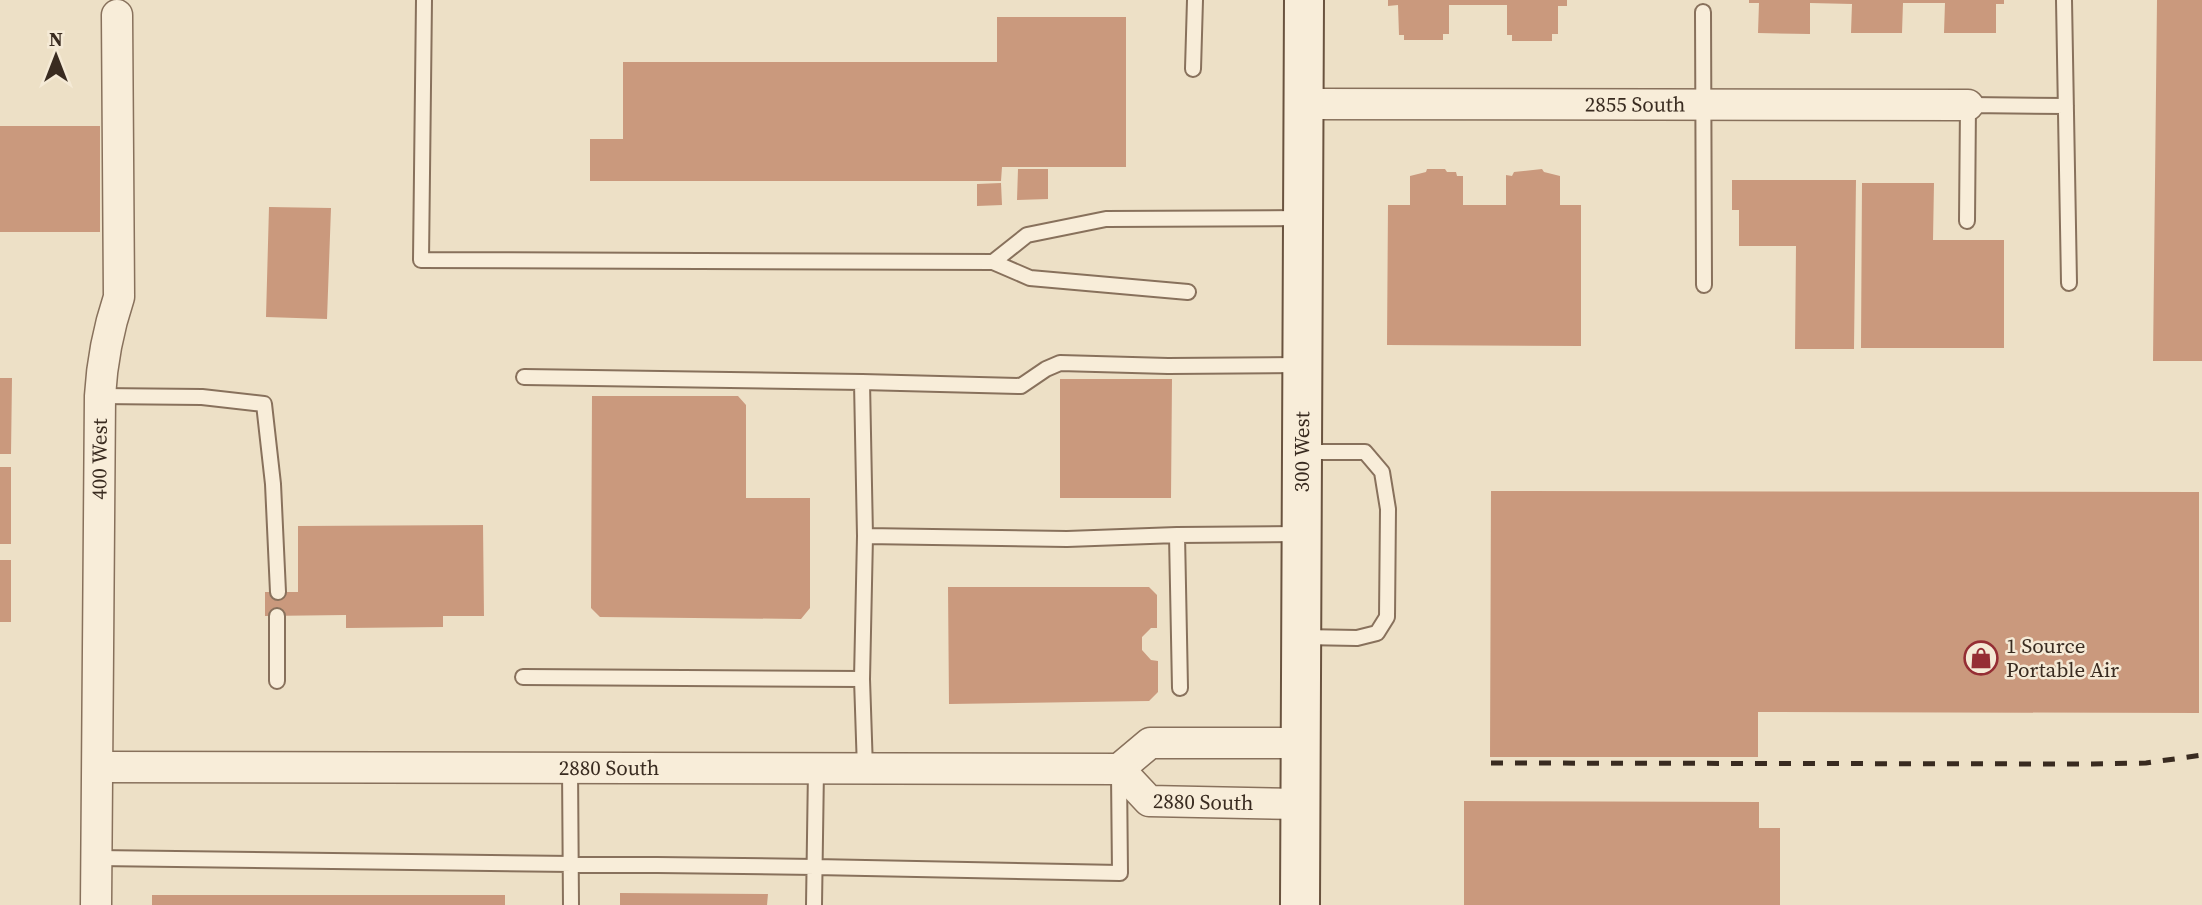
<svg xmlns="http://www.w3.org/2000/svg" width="2202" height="905" font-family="'Source Serif 4',serif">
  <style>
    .building { fill: #ca997d }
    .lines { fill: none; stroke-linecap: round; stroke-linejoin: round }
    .lane-casing { stroke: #88715c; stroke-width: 18 }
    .street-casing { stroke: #88715c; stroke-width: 33 }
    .secondary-casing { stroke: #6a533f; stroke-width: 42 }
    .lane { stroke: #f8edd9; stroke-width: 14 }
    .street { stroke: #f8edd9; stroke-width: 30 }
    .secondary { stroke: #f8edd9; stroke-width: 38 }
    .rail { stroke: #392b20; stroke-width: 5; stroke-dasharray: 12 12; stroke-linecap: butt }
    .labels { text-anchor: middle; stroke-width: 5; stroke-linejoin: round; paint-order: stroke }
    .street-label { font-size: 21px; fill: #392b20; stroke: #f5ead6 }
    .poi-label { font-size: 21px; fill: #392b20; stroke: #f5ead6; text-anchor: start }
  </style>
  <rect width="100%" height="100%" fill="#ede0c6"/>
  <!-- building -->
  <path class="building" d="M1388 0H1567V6H1558V34H1552V41H1512V35H1507V5H1449V34H1443V40H1404V35H1399L1398 5 1388 6Z
    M1749 0H2004V4H1996V33H1944L1945 3H1903L1902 33H1851L1852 4 1810 3V34L1758 33 1759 3H1749Z
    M2157 0H2202V361H2153Z
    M997 17H1126V167H1002L1001 181H590V139H623V62H997Z
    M0 126H100V232H0Z
    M1018 169H1048V199L1017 200Z
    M1427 169H1445L1447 172H1456L1457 176H1463V205H1506V175L1512 176 1514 172 1542 169 1544 172 1560 176V205H1581V346L1387 345 1388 205H1410V176L1426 172Z
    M1732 180H1856L1854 349H1795L1796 246H1739V210H1732Z
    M1001 183 1002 205 977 206V184Z
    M1862 183H1934L1933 240H2004V348H1861Z
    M269 207 331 208 327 319 266 317Z
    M0 378H12L11 454H0Z
    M1060 379H1172L1171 498H1060Z
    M592 396H738L746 405V498H810V608L801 619 600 617 591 608Z
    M0 467H11V544H0Z
    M1491 491 2199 492V713L1758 712V757H1490Z
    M483 525 484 616H443V627L346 628V615L265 616V592H298V526Z
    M0 560H11V622H0Z
    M948 587H1149L1157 595V628H1151L1142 637V650L1151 660 1158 661V692L1149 701 949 704Z
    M1464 801 1759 802V828H1780V905H1464Z
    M620 893 768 894 767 905H620Z
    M152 895H505V905H152Z"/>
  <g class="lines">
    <defs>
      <path id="lane" d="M424 0 421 260 993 262 1027 235 1106 219 1303 218
        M2064 0 2069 283
        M1703 12 1704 285
        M1193 69 1195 0
        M1967 221 1968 105 2066 106
        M993 262 1030 278 1188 292
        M524 377 862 382 865 536
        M862 382 1021 386 1046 369 1060 363 1168 366 1301 365
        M100 396 202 397 264 404 273 484 278 592
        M1177 535 1180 688
        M1303 637 1357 638 1377 633 1387 617 1388 509 1382 472 1365 452H1304
        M523 677 862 679
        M277 681V616
        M570 767 571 905
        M865 769 862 679 865 536 1067 539 1177 535 1300 534
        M97 858 815 867 1120 873 1119 774
        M814 905 816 769"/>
      <g id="street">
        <path id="s1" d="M1303 104 1968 105"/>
        <path id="s2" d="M98 767 1119 769 1150 743H1301"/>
        <path id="s3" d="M1119 769 1149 801 1300 804"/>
        <path id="s4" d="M96 905 100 396C102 361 108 330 119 297L117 15"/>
      </g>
      <g id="secondary">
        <path id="s5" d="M1300 905 1304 0"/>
      </g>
    </defs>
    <!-- lane casing -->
    <use href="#lane" class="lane-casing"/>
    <!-- street casing -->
    <use href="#street" class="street-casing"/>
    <!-- secondary casing -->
    <use href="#secondary" class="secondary-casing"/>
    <!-- lane -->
    <use href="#lane" class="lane"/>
    <!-- street -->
    <use href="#street" class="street"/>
    <!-- secondary -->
    <use href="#secondary" class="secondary"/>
    <!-- rail -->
    <path class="rail" d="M1491 763 2092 764 2146 763 2202 755"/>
  </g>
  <!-- icons -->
  <defs>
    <symbol id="shop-ring" viewBox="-11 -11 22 22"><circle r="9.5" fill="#f5ead6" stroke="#952e34" stroke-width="1.5"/><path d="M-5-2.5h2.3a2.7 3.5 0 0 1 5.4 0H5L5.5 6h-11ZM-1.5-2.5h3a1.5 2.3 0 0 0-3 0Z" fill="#952e34"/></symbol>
  </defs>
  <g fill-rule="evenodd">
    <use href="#shop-ring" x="1962" y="639" width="38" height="38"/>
  </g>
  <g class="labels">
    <!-- street labels -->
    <g class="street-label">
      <text dy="7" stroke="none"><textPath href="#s1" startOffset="332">2855 South</textPath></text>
      <text dy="7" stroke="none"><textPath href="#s5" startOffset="453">300 West</textPath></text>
      <text dy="7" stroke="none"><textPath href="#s4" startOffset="446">400 West</textPath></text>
      <text dy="7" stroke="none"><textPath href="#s2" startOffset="511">2880 South</textPath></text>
      <text dy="7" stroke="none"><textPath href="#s3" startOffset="98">2880 South</textPath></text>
    </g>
    <!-- poi labels -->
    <g class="poi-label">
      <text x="2006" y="653">1 Source<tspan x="2006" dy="24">Portable Air</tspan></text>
    </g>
  </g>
  <!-- north arrow -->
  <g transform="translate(56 56)" stroke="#f5ead6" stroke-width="5" paint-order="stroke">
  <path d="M0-5L12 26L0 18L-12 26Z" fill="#392b20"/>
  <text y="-10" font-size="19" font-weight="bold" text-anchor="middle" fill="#392b20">N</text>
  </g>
</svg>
